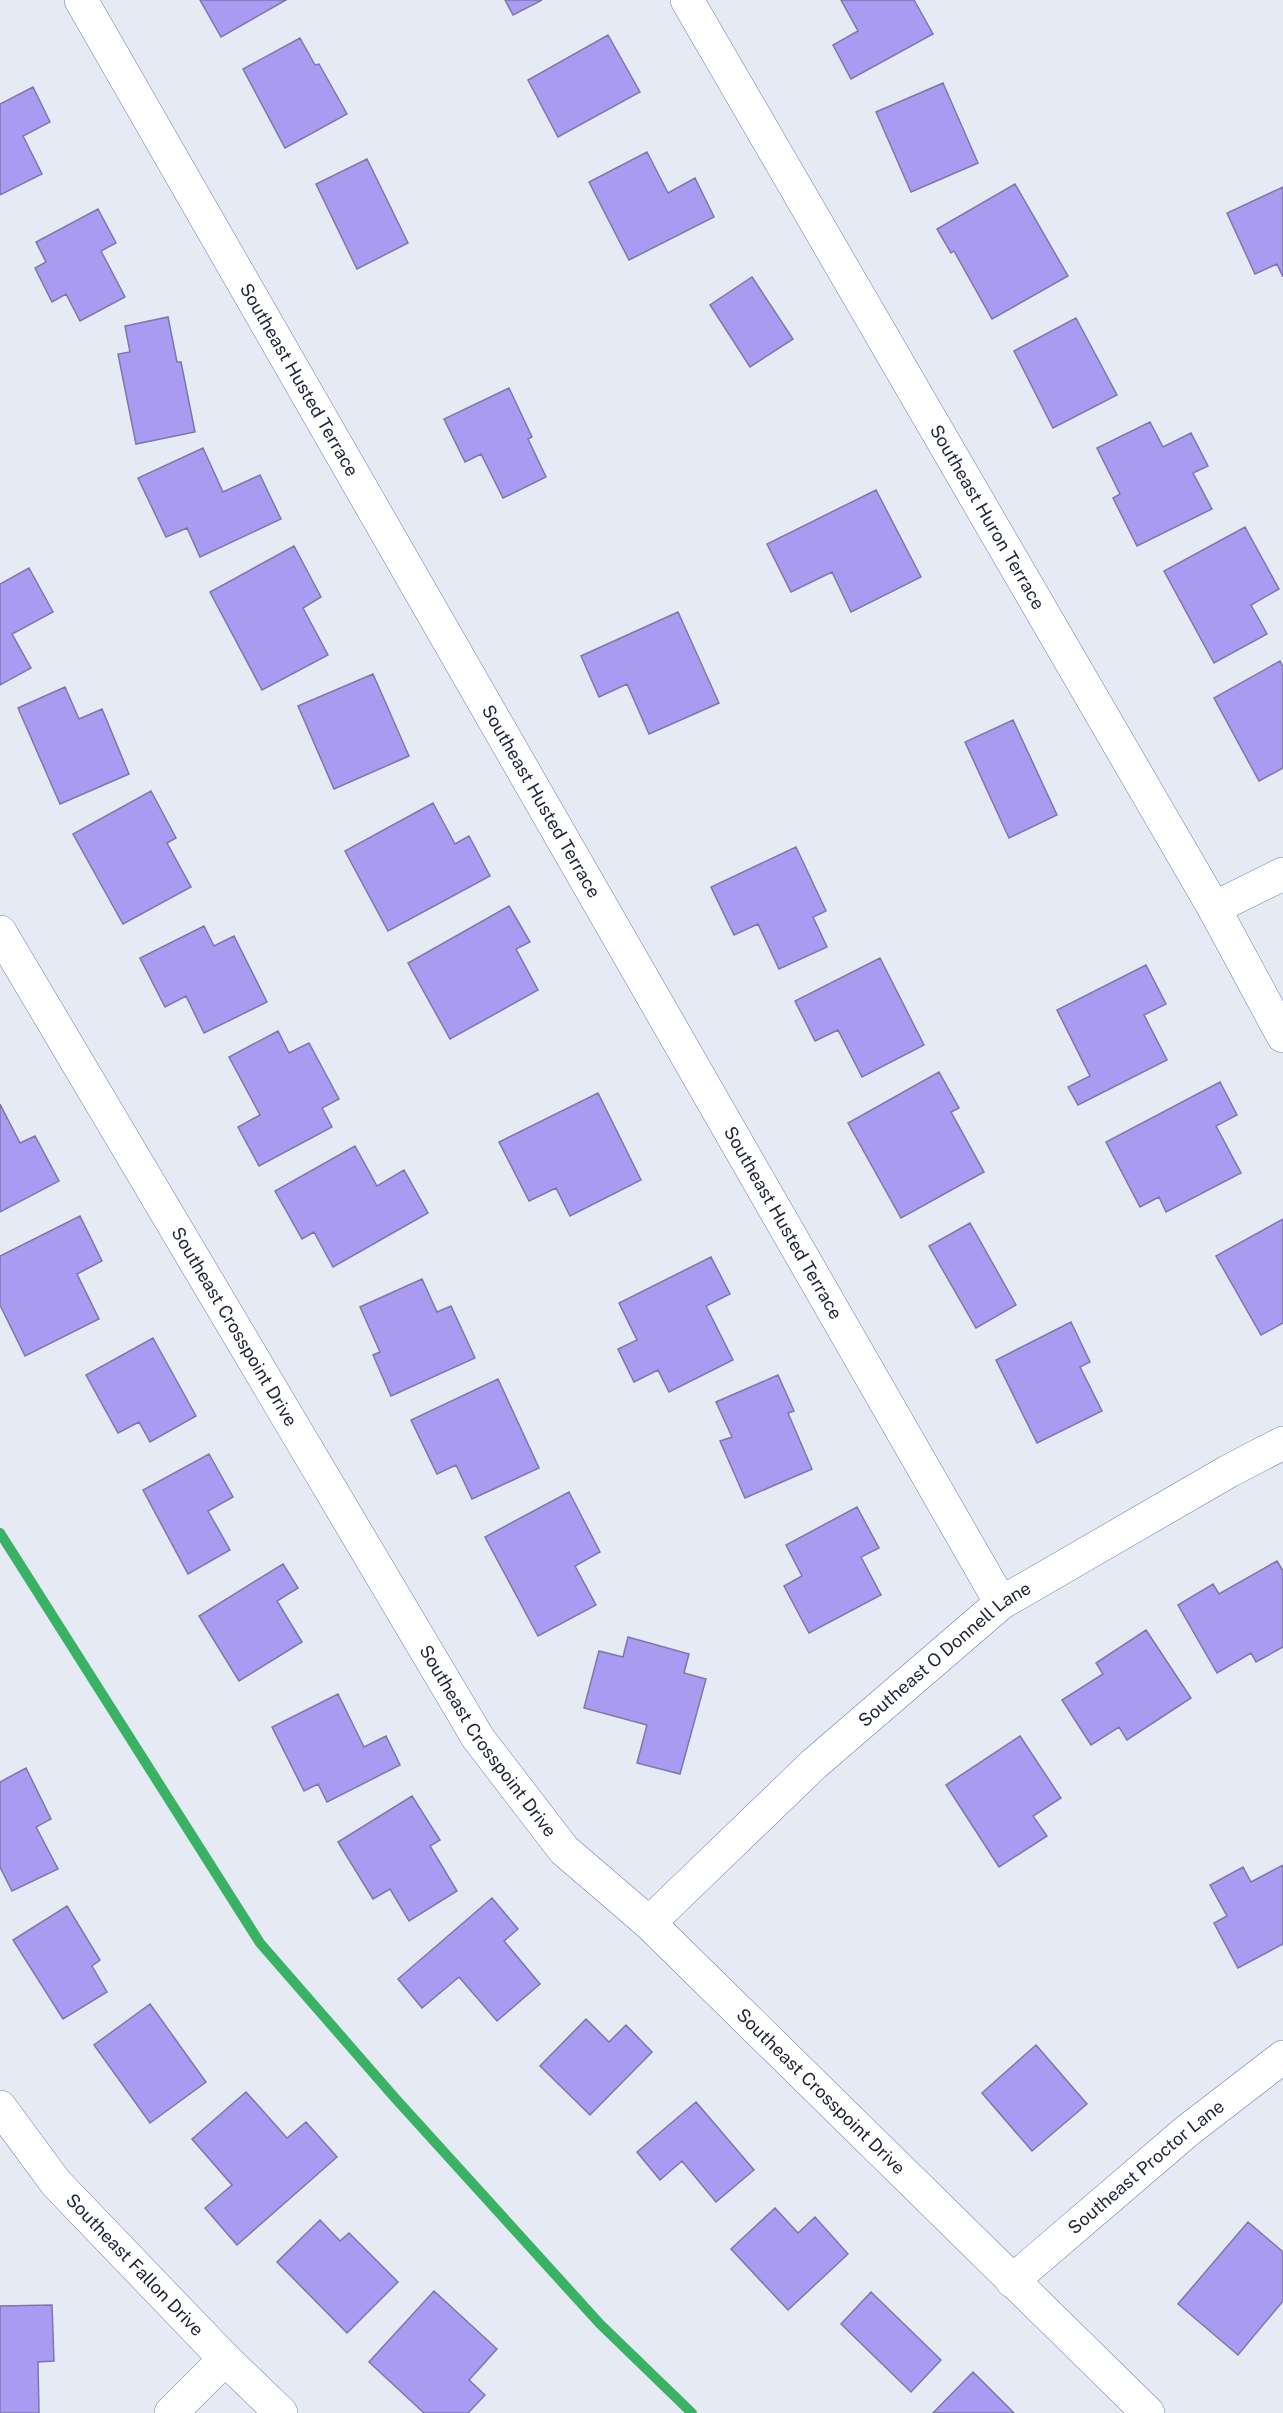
<svg xmlns="http://www.w3.org/2000/svg" width="1283" height="2413" font-family="'Public Sans',sans-serif">
  <style>
    .lines { fill: none; stroke-linecap: round; stroke-linejoin: round }
    .stream { stroke: #3ab263; stroke-width: 10 }
    .building { fill: #aa9bf2; stroke: #7e76ab; stroke-width: 1.5 }
    .minor-casing { stroke: #6e7db1; stroke-width: 34 }
    .minor { stroke: #fff; stroke-width: 33 }
    .labels { text-anchor: middle; stroke-width: 4.5; stroke-linejoin: round; paint-order: stroke }
    .street-label { font-size: 18px; fill: #1d2338; stroke: #e6eaf5 }
  </style>
  <rect width="100%" height="100%" fill="#e6eaf5"/>
  <g class="lines">
    <!-- stream -->
    <path class="stream" d="M0 1533 260 1943 395 2098 600 2324 692 2413"/>
  </g>
  <!-- building -->
  <path class="building" d="M200 0H286L221 37Z
    M505 0H542L513 15Z
    M841 0H914L933 34 851 79 833 45 858 31Z
    M608 35 640 92 558 137 528 80Z
    M300 38 315 65 319 64 347 114 285 148 243 69Z
    M943 83 978 163 911 192 876 112Z
    M33 87 50 122 23 136 42 174 0 195V104Z
    M647 152 668 193 695 178 714 217 629 260 589 182Z
    M367 159 408 243 357 269 316 184Z
    M1015 184 1068 276 992 319 954 251 951 253 937 229Z
    M1283 187V277L1277 264 1255 274 1227 213Z
    M98 209 116 243 101 251 125 297 80 321 66 294 52 302 35 268 46 262 36 242Z
    M752 277 793 339 750 367 710 305Z
    M168 317 177 362H181L195 432 136 444 118 354 130 352 125 326Z
    M1076 318 1117 395 1053 428 1014 351Z
    M509 388 532 437 528 439 546 477 503 498 481 454 465 462 444 419Z
    M1150 422 1163 447 1191 433 1208 466 1193 473 1212 509 1137 546 1113 498 1120 494 1097 448Z
    M203 448 223 492 260 475 281 519 200 557 187 528 166 537 138 478Z
    M876 490 921 577 851 612 832 572 791 592 767 544Z
    M1245 527 1279 589 1251 605 1267 634 1214 663 1164 571Z
    M294 546 321 597 303 608 328 655 262 690 210 592Z
    M29 568 53 612 12 634 31 668 0 685V584Z
    M678 612 719 703 649 734 627 684 599 697 581 656Z
    M1280 661 1283 667V768L1259 781 1214 698Z
    M373 674 409 756 334 789 298 706Z
    M65 687 79 719 102 709 129 774 60 804 18 708Z
    M1013 720 1057 815 1009 838 965 742Z
    M151 791 176 838 167 843 191 887 123 924 73 834Z
    M433 803 455 844 469 836 490 876 388 931 345 851Z
    M796 847 826 911 813 917 827 947 779 969 758 924 734 935 711 887Z
    M509 906 530 942 516 949 538 990 450 1039 408 963Z
    M204 926 214 946 234 936 267 1002 204 1033 186 996 165 1007 140 958Z
    M880 958 924 1045 862 1077 838 1030 815 1041 795 1001Z
    M1146 965 1166 1004 1144 1015 1167 1060 1078 1105 1068 1087 1090 1076 1057 1010Z
    M278 1031 289 1053 309 1043 339 1099 322 1108 332 1127 259 1166 238 1127 260 1115 229 1057Z
    M939 1072 959 1108 951 1112 984 1172 901 1218 848 1123Z
    M1220 1082 1237 1115 1216 1126 1241 1173 1166 1212 1159 1197 1140 1207 1106 1142Z
    M598 1093 641 1180 570 1216 556 1188 529 1201 499 1142Z
    M0 1104 20 1143 35 1136 59 1181 0 1212Z
    M355 1146 377 1186 404 1170 428 1213 333 1267 314 1232 302 1239 275 1191Z
    M80 1216 102 1261 77 1274 99 1319 25 1356 0 1305V1256Z
    M1283 1219V1323L1261 1335 1216 1256Z
    M970 1223 1016 1305 976 1328 929 1246Z
    M711 1257 730 1294 706 1306 733 1360 669 1392 658 1370 634 1382 618 1349 637 1340 619 1303Z
    M422 1279 437 1312 451 1306 475 1358 391 1396 373 1355 380 1352 360 1307Z
    M1071 1322 1090 1362 1080 1367 1102 1411 1037 1443 996 1360Z
    M153 1338 196 1416 150 1442 139 1422 118 1433 86 1375Z
    M778 1375 794 1411 788 1413 812 1469 745 1498 720 1441 732 1437 716 1402Z
    M498 1379 539 1468 472 1499 456 1465 437 1474 411 1420Z
    M209 1454 233 1497 208 1511 230 1550 188 1574 143 1490Z
    M569 1492 600 1552 575 1566 596 1605 538 1636 485 1537Z
    M857 1507 879 1548 861 1557 881 1595 809 1633 784 1586 802 1576 786 1545Z
    M1277 1561 1283 1571V1647L1256 1662 1251 1653 1217 1673 1178 1605 1213 1584 1219 1594Z
    M283 1564 298 1588 277 1601 302 1642 239 1681 199 1616Z
    M1146 1630 1191 1698 1127 1740 1119 1727 1091 1745 1062 1700 1103 1674 1096 1663Z
    M628 1637 689 1654 684 1673 706 1679 680 1774 637 1763 647 1725 584 1708 599 1651 623 1657Z
    M338 1694 364 1747 386 1736 400 1765 327 1802 318 1784 304 1791 272 1727Z
    M1020 1736 1061 1798 1033 1816 1047 1836 999 1867 946 1785Z
    M26 1768 51 1819 36 1827 58 1869 12 1891 0 1867V1782Z
    M412 1796 440 1840 430 1846 457 1891 409 1921 390 1889 373 1899 338 1842Z
    M1283 1865V1944L1238 1968 1214 1923 1227 1916 1210 1885 1243 1867 1251 1882Z
    M492 1898 518 1929 504 1941 540 1984 497 2021 459 1977 422 2008 398 1979Z
    M67 1906 100 1960 92 1966 107 1992 63 2019 13 1940Z
    M150 2004 206 2082 150 2123 94 2045Z
    M586 2019 609 2042 626 2025 652 2052 590 2115 540 2066Z
    M1036 2045 1087 2104 1032 2151 982 2093Z
    M246 2092 287 2138 306 2122 337 2157 237 2245 205 2208 232 2185 192 2139Z
    M696 2102 754 2170 716 2202 682 2161 660 2180 637 2152Z
    M775 2208 798 2233 815 2217 848 2254 788 2310 731 2249Z
    M320 2220 340 2241 349 2233 398 2282 347 2333 277 2262Z
    M1248 2222 1283 2252V2301L1238 2355 1178 2304Z
    M434 2291 497 2349 469 2380 485 2395 468 2413H424L369 2362Z
    M871 2292 941 2360 911 2392 841 2324Z
    M52 2305 54 2361 38 2362 39 2413H0V2306Z
    M973 2372 1014 2413H933Z"/>
  <g class="lines">
    <defs>
      <g id="minor">
        <path id="s1" d="M81 0 1001 1603"/>
        <path id="s2" d="M687 0 1214 908 1283 1036"/>
        <path d="M1214 908 1283 874"/>
        <path id="s3" d="M0 932 478 1738 564 1850 649 1923 1148 2413"/>
        <path id="s4" d="M649 1923 814 1764 1001 1603 1229 1471 1283 1443"/>
        <path id="s5" d="M0 2107 56 2183 225 2359 281 2413"/>
        <path id="s6" d="M1012 2281 1187 2131 1283 2057"/>
        <path d="M171 2413 225 2359"/>
      </g>
    </defs>
    <!-- minor casing -->
    <use href="#minor" class="minor-casing"/>
    <!-- minor -->
    <use href="#minor" class="minor"/>
  </g>
  <g class="labels">
    <!-- street labels -->
    <g class="street-label">
      <text dy="6" stroke="none"><textPath href="#s1" startOffset="438">Southeast Husted Terrace</textPath></text>
      <text dy="6" stroke="none"><textPath href="#s2" startOffset="598">Southeast Huron Terrace</textPath></text>
      <text dy="6" stroke="none"><textPath href="#s1" startOffset="924">Southeast Husted Terrace</textPath></text>
      <text dy="6" stroke="none"><textPath href="#s1" startOffset="1410">Southeast Husted Terrace</textPath></text>
      <text dy="6" stroke="none"><textPath href="#s3" startOffset="459">Southeast Crosspoint Drive</textPath></text>
      <text dy="6" stroke="none"><textPath href="#s4" startOffset="400">Southeast O Donnell Lane</textPath></text>
      <text dy="6" stroke="none"><textPath href="#s3" startOffset="945">Southeast Crosspoint Drive</textPath></text>
      <text dy="6" stroke="none"><textPath href="#s3" startOffset="1431">Southeast Crosspoint Drive</textPath></text>
      <text dy="6" stroke="none"><textPath href="#s6" startOffset="176">Southeast Proctor Lane</textPath></text>
      <text dy="6" stroke="none"><textPath href="#s5" startOffset="208">Southeast Fallon Drive</textPath></text>
    </g>
  </g>
</svg>
